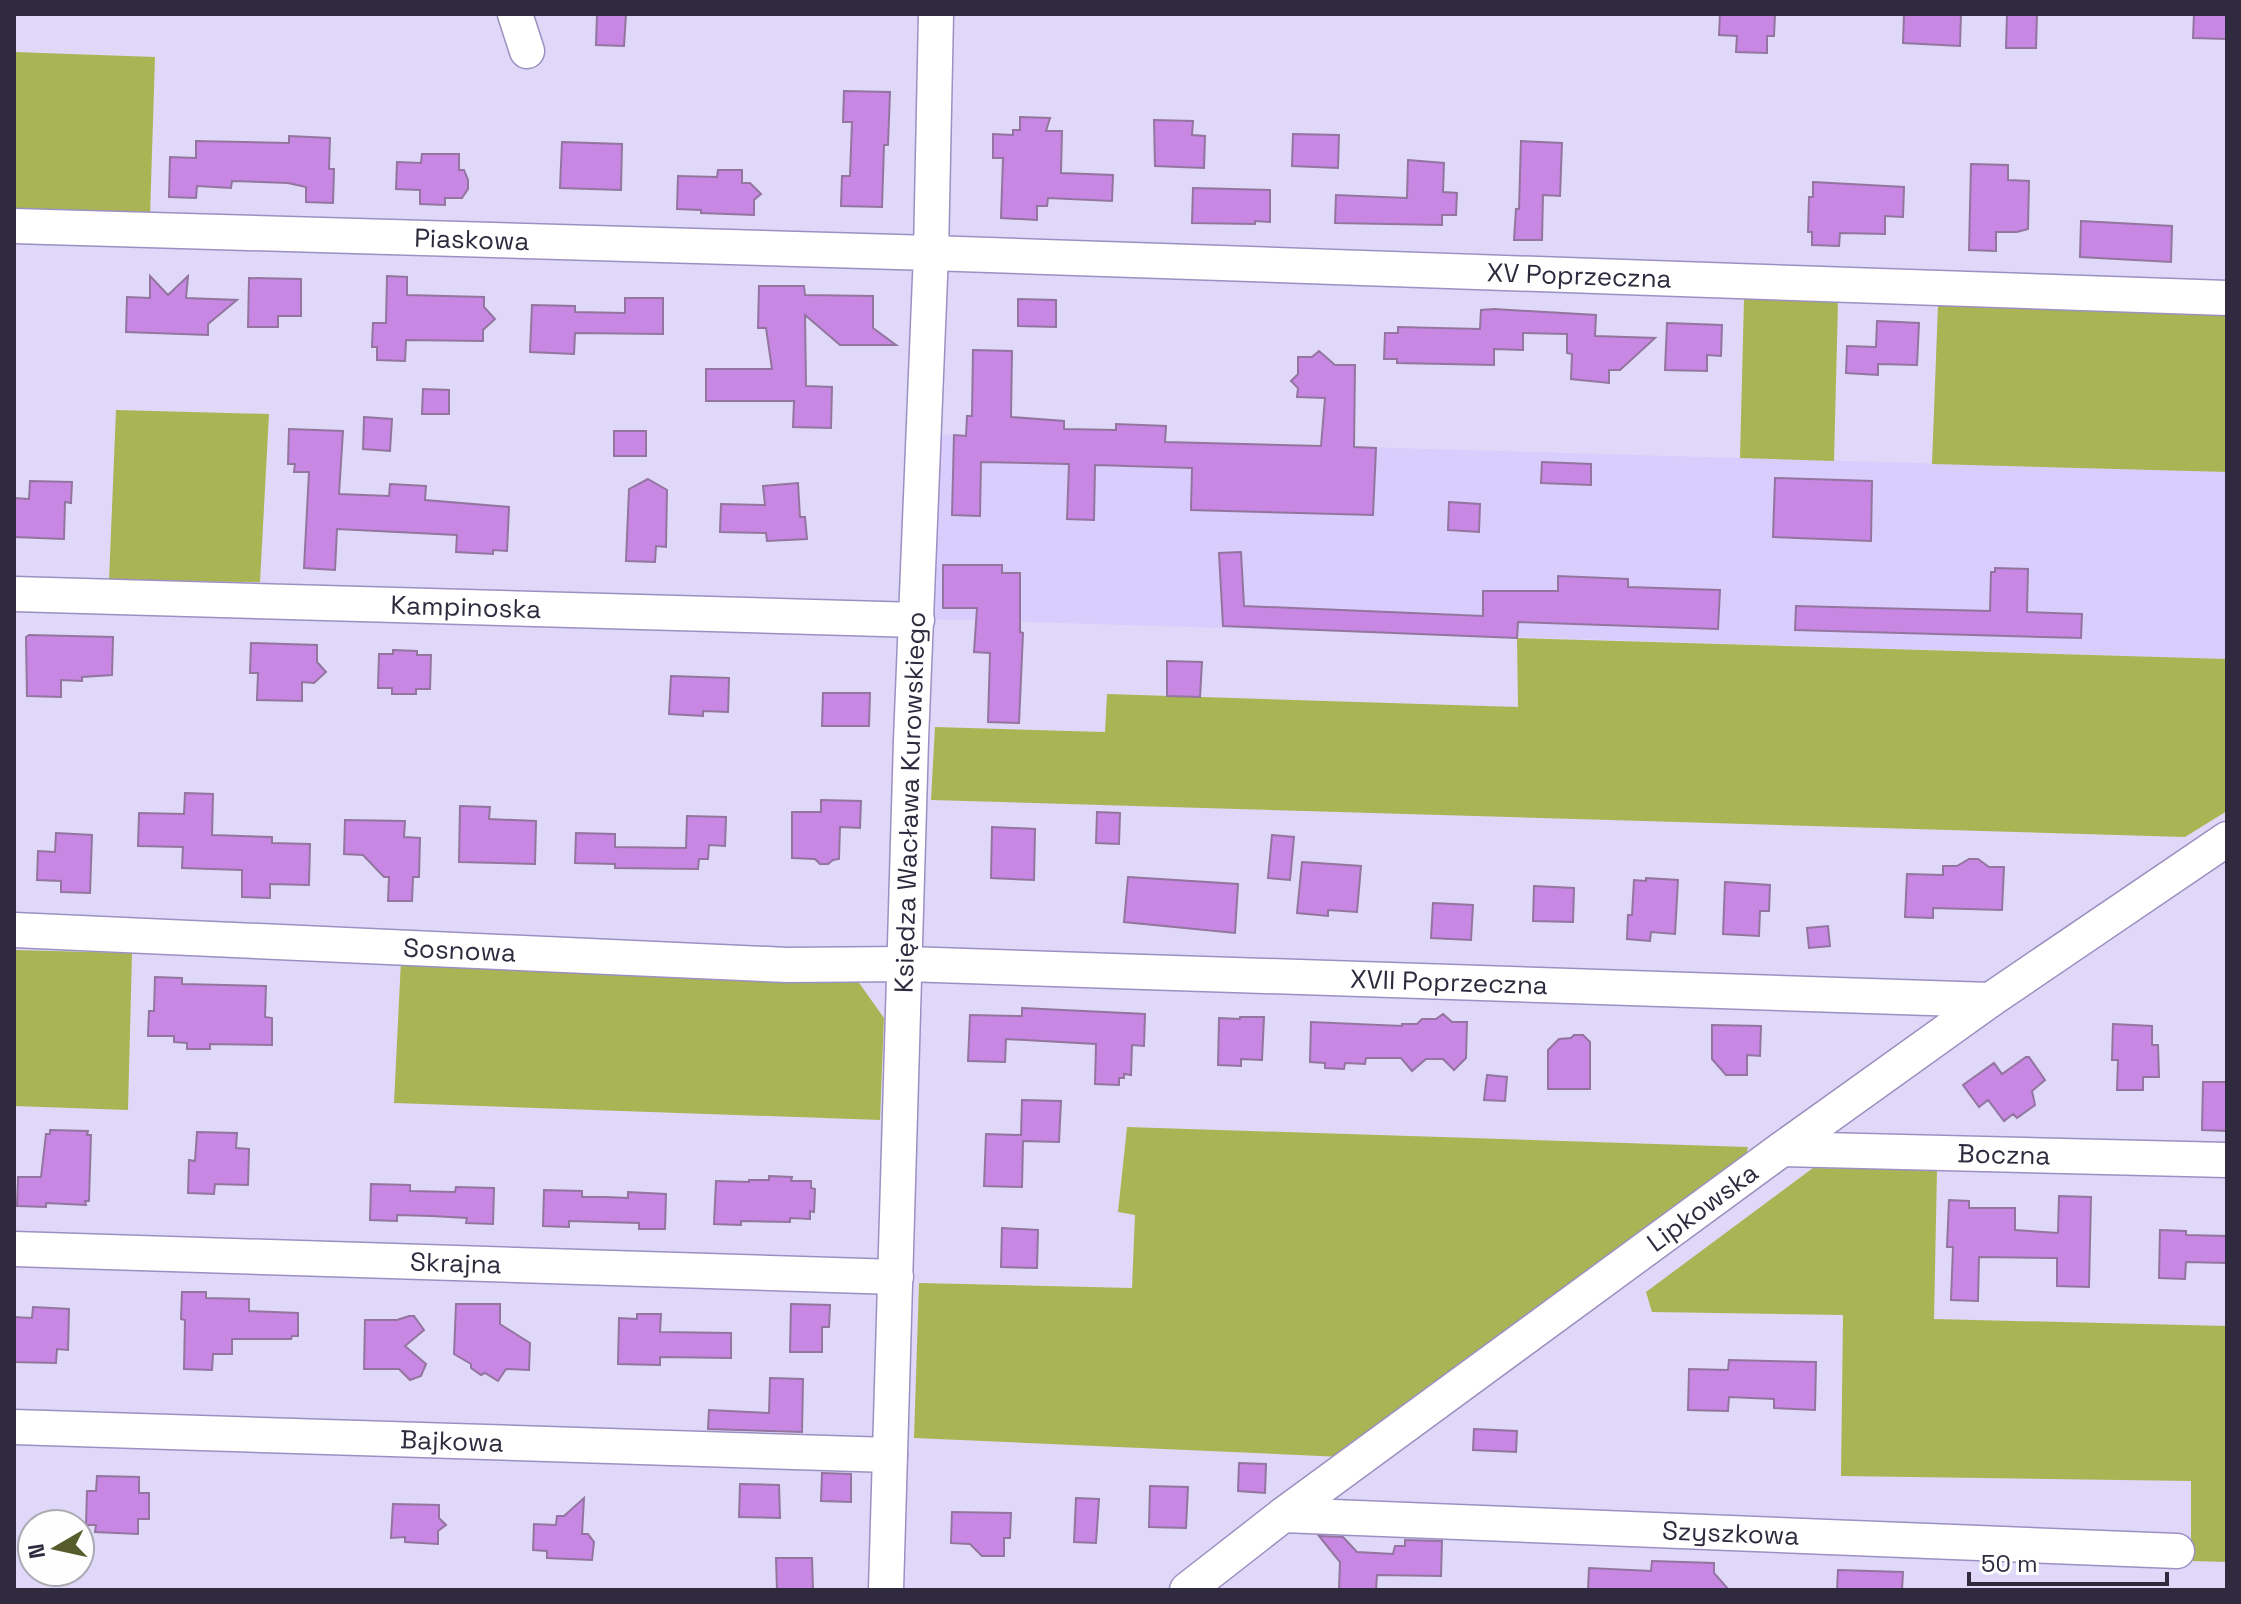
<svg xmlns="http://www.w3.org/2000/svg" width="2241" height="1604" font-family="'Space Grotesk',sans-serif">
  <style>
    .built { fill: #d8cdfc }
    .green { fill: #a9b554 }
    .building { fill: #c787e2; stroke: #9375a0; stroke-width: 2 }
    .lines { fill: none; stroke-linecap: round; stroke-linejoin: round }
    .minor-casing { stroke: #9c90c1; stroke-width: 37 }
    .minor { stroke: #fff; stroke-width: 34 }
    .labels { text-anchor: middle; stroke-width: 6; stroke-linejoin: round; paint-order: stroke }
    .street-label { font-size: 26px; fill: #2f2a3e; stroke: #fefefe }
  </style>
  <rect width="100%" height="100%" fill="#dfd8f8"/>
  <!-- built -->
  <path class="built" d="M939 435 2227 472V659L933 619Z"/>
  <!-- green -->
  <path class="green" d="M14 52 155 57 150 216 14 211Z
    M1744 298 1838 301 1834 461 1740 458Z
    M1938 304 2227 314V472L1932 464Z
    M116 410 269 414 260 582 109 581Z
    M1517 638 2227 659V811L2185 837 931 800 935 727 1105 732 1107 694 1518 707Z
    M14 950 132 953 128 1110 14 1106Z
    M401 960 857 980 884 1018 880 1120 394 1103Z
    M1127 1127 1748 1147 1744 1165 1343 1457 914 1438 919 1283 1132 1288 1135 1215 1118 1212Z
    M1813 1168 1937 1170 1934 1319 2227 1326V1562L2191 1561V1481L1841 1476 1843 1315 1652 1312 1646 1292Z"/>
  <!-- building -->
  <path class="building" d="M597 14H626L624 46 596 45Z
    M1720 14H1775L1774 36H1767V53L1736 52 1737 36 1719 35Z
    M1904 14H1961L1960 46 1903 43Z
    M2007 14H2037L2036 48H2006Z
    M2194 14H2227V39L2193 38Z
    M844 91 890 92 888 145H884L882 207 841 206 842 176H850L852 122H843Z
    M1020 117 1050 118 1046 131H1062L1061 173 1113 175 1112 201 1048 198 1047 206H1037V220L1001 218 1003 158H993V134L1013 135V130H1020Z
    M1154 120 1193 121 1192 135 1205 136 1204 168 1155 166Z
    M1293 134 1339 135 1338 168 1292 166Z
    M289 136 330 138 329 169H334L333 203 306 202V187L288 183 232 181 231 188 197 186 196 198 169 197 170 157 196 158V141L289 143Z
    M1521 141 1562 143 1560 196 1543 195 1542 240H1514L1516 209H1519Z
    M562 142 622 144 621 190 560 188Z
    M422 154H459V170H464L468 180V189L462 198H445V205L420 204V190L396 189 397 162 421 163Z
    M1408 160 1444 163 1443 192 1457 193 1456 215H1442V225L1335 223 1336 195 1407 198Z
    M1971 164 2008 165V180L2029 181 2028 229 2017 232H1996V251L1969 250Z
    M718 170H742V183H750L761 194 754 200V215L701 213V210L677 209 678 176 717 177Z
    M1813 182 1904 187 1903 217 1885 216V234L1840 233 1839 246 1812 245V232H1808L1809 197H1813Z
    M1193 188 1270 190V222L1255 221V224L1192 223Z
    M2081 221 2172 226 2171 262 2080 257Z
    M150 276 168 295 188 276 186 298 237 300 208 324V335L126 332 127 297 150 298Z
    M387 276 407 277V295L484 297V307L495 319 483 330V341L406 340 405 361 377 360V347H372L373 323H386Z
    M249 278 301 279V316H278V327H248Z
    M759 286H804L805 295 873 296V328L896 345H840L805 315 806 386 832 387 831 428 793 427 794 401H706V369H772L766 328H758Z
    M625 298H663V334L575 333 574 354 530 352 532 305 575 306V312L625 313Z
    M1018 299 1056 300V327L1018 326Z
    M1494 309 1596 315 1595 336 1655 338 1620 370H1609V383L1571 379 1572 354 1567 353V334L1523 333V350L1494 349V365L1397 363V359H1384L1385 333H1398V327L1480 329 1481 310Z
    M1877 321 1919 323 1917 365 1878 364V375L1846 373 1847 346 1876 347Z
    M1667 323 1722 325 1721 356 1707 355V371L1665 370Z
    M973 350 1012 351 1011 417 1064 421V429L1116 430V424L1166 426 1165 442 1321 446 1325 398 1297 397 1298 388 1291 381 1298 374V357H1312L1319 351 1335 365H1355L1354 447 1376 448 1373 515 1191 510 1192 468 1095 465 1094 520 1067 519 1069 464 981 462 980 516 952 515 954 435 966 436 967 416H972Z
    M423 389 449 390V414H422Z
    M364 417 392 419 390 451 363 449Z
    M289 429 343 431 339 494 389 496 390 484 426 486 425 500 509 507 507 551 493 550V554L456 552 457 535 337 529 335 570 304 568 309 472H294L295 464H288Z
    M614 431H646V456H614Z
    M1542 462 1591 464V485L1541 483Z
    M1775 478 1872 481 1871 541 1773 537Z
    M648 479 667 490 666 547 656 546 655 562 626 561 629 489Z
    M30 481 72 482 71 503 65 502 64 539 14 537V498L29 499Z
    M798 483 800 517H805L807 539 767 541 766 533 720 532 721 504 765 505 763 486Z
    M1449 502 1480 504 1479 532 1448 530Z
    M1241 552 1244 606 1483 616V591H1558V576L1628 579V587L1720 590 1718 629 1518 622 1517 638 1223 626 1219 553Z
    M943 565H1002V573H1020V632L1023 633 1019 723 988 722 990 653 974 652 977 608H943Z
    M1995 568 2028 569 2027 612 2082 614 2081 638 1795 630 1796 606 1990 611 1991 572H1995Z
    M29 635 113 637 112 675 82 677V681L61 680V697L27 696 26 637Z
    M251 643 317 645V662L326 672 314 683 302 682V701L257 700 258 673H250Z
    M393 650 417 651V655H431L430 689H416V694H392V688H378L379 654H393Z
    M1167 661 1202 662 1200 697 1167 696Z
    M671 676 729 678 728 712 703 711V716L669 714Z
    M823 693H870L869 726H822Z
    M185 793 213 794 212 835 272 837V843L310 844 309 885 270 884V898L242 897V870L182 868 183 847 138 846 139 813 184 814Z
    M821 800 861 801 860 828 840 827 839 859 833 860 828 864H820L815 859 792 858V812H821Z
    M460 806 490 807 489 819 536 821 535 864 459 862Z
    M1097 812 1120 813 1119 844 1096 843Z
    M687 816 726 817 725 846 709 845 708 859H699L698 869 615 868V864L575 863 576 833 615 834V847L686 848Z
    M345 820 405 821 404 837 420 838 419 877H413L412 901H388L389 877H384L363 855 344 854Z
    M992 827 1035 829 1034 880 991 878Z
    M56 833 92 835 90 893 61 892V881L37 880 38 851 55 852Z
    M1272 835 1294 837 1290 880 1268 878Z
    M1969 859H1978L1989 867H2004L2002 910 1933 908V918L1905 917 1907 874 1943 875V866H1957Z
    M1302 862 1361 866 1357 912 1328 910V916L1297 913Z
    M1128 877 1238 884 1235 933 1124 922Z
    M1646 878 1678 880 1675 934 1651 932 1650 941 1627 939 1628 915H1632L1634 880 1646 881Z
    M1725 882 1770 885 1769 911H1760L1759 936 1723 934Z
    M1534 886 1574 888 1573 922 1533 921Z
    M1433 903 1473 905 1471 940 1431 938Z
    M1828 926 1830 946 1809 948 1807 928Z
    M155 977 182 978V984L266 986 265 1017 272 1018V1045L210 1044V1049H187V1043L174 1042V1036H148L149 1011H154Z
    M1022 1008 1145 1014 1144 1046 1132 1045 1131 1075 1124 1074V1078H1119V1085L1095 1084 1096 1044 1006 1039 1005 1062 968 1061 970 1015 1022 1016Z
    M1443 1014 1452 1022H1467L1466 1058 1454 1070 1443 1059H1426L1412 1071 1401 1058H1366L1365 1064 1345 1063 1344 1069 1325 1068V1063L1310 1062 1311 1022 1402 1026V1024H1417L1422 1019H1436Z
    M1240 1017H1264L1262 1060 1241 1059V1066L1218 1065 1219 1018 1240 1019Z
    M2113 1024 2152 1026V1045H2158L2159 1077H2143V1090H2117L2118 1060H2112Z
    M1712 1025 1761 1026 1760 1056 1747 1055V1075H1726L1712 1059Z
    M1574 1035H1583L1590 1042V1089H1548V1050L1559 1039 1571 1038Z
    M2026 1057H2029L2045 1080 2032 1091 2035 1105 2017 1118 2013 1114 2004 1121 1988 1100 1979 1107 1963 1085 1994 1063 2002 1074Z
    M1487 1075 1507 1077 1505 1101 1484 1100Z
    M2203 1082H2227V1131L2202 1130Z
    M1022 1100 1061 1101 1059 1142 1023 1141 1022 1187 984 1186 986 1134 1021 1135Z
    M50 1130 88 1131 87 1135H91L89 1201H85L86 1205 46 1203V1207L17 1206 18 1177H41L46 1134H50Z
    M197 1132 237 1133 236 1148 249 1149 248 1185 215 1184 214 1194 188 1193 189 1160 195 1161Z
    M769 1176 792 1177 791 1181H811V1188L815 1189 814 1212 810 1211V1219L790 1218V1222L741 1221V1225L714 1224 716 1181 749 1182V1180H769Z
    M371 1184 410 1185V1191L455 1192 456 1187 494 1188 493 1224 466 1223 467 1218 432 1216 397 1215V1221L370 1220Z
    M544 1190 582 1191V1197H605L628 1198V1192L666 1194 665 1229H639V1223L569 1221V1227L543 1226Z
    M2059 1196 2091 1197 2089 1287 2057 1286V1258L1979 1257 1978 1301 1951 1300 1953 1247H1947L1949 1200 1969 1201V1208H2015V1230L2058 1233Z
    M1002 1228 1038 1230 1037 1268 1001 1267Z
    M2160 1230 2186 1231V1235L2227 1236V1263L2186 1262 2185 1279 2159 1278Z
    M182 1292H206V1298L249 1299V1311L298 1313V1336H292L291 1339H232V1354H213L212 1370 184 1369 185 1320 181 1319Z
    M456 1304H500V1324L530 1343 529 1370 506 1369 498 1381 485 1373 481 1375 471 1368V1364L454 1354Z
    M791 1304 830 1305 829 1327H822V1352H790Z
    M33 1307 69 1309 68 1350 57 1349 56 1363 14 1362V1317L32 1318Z
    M637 1314H661L660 1332 731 1333V1358L660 1357V1365L618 1364 619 1318 637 1319Z
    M409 1316H414L424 1330 405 1346 426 1364 421 1376 410 1380 399 1369H364L365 1320H397Z
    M1729 1360 1816 1362 1815 1410 1774 1408V1399L1729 1397 1728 1411 1688 1410 1689 1369 1728 1370Z
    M770 1378 803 1379 802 1432 708 1429 709 1410 769 1413Z
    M1474 1429 1517 1431 1516 1452 1473 1450Z
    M1239 1463 1266 1464 1265 1493 1238 1491Z
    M822 1473 851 1474V1502L821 1501Z
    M97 1476 139 1477V1493H149V1519H138V1534L95 1532 96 1525H86L87 1491H96Z
    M740 1484 779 1485 780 1518 739 1517Z
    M1150 1486 1188 1487 1186 1528 1149 1527Z
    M584 1498 582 1534H588L594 1542 592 1560 547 1558V1551L533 1550 534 1524 556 1525 557 1516H564Z
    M1076 1498 1099 1499 1096 1543 1074 1542Z
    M393 1504 439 1505V1518L446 1525 438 1531V1544L405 1542V1537L391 1538Z
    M952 1512 1011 1513 1010 1538H1004V1556H982L970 1544 951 1543Z
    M1319 1536 1343 1537 1357 1552 1393 1554 1395 1546H1405V1540L1442 1541 1441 1576 1377 1575 1376 1590H1339L1340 1562Z
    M776 1558H812L813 1590H777Z
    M1652 1561 1714 1563V1573L1729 1590H1588L1589 1568 1651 1571Z
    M1838 1570 1903 1572 1902 1590H1837Z"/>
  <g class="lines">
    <defs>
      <g id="minor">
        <path d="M515 14 527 51"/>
        <path id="s1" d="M14 226 931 253 2227 298"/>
        <path id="s2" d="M14 594 917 620"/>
        <path id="s3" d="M14 930 787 965 906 964 1990 1000"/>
        <path id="s4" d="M1782 1149 2227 1160"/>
        <path id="s5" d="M14 1249 896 1277"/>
        <path id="s6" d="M14 1427 890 1455"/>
        <path id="s7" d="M1283 1515 2177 1551"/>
        <path id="s8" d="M886 1590 911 740 931 253 936 14"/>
        <path id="s9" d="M1187 1590 1283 1515 1782 1149 1990 1000 2227 839"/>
      </g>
    </defs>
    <!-- minor casing -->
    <use href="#minor" class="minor-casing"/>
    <!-- minor -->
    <use href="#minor" class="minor"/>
  </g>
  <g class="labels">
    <!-- street labels -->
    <g class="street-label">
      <text dy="9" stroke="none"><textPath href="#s1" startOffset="458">Piaskowa</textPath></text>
      <text dy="9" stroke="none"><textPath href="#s1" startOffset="1566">XV Poprzeczna</textPath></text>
      <text dy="9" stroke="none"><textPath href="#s2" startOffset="452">Kampinoska</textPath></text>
      <text dy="9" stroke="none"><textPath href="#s8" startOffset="788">Księdza Wacława Kurowskiego</textPath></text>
      <text dy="9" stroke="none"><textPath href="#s3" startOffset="446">Sosnowa</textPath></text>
      <text dy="9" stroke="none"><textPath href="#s3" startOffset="1436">XVII Poprzeczna</textPath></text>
      <text dy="9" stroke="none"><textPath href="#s4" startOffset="222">Boczna</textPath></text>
      <text dy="9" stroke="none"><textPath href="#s9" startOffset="642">Lipkowska</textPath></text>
      <text dy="9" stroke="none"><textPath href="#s5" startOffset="442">Skrajna</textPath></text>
      <text dy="9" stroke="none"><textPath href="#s6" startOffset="438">Bajkowa</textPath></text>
      <text dy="9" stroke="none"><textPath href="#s7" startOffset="448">Szyszkowa</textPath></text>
    </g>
  </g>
  <!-- border -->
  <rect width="2241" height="1604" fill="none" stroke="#2f2a3e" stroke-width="32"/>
  <!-- north arrow -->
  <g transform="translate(56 1548) rotate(261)"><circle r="38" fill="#fefefe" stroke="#aba9b1" stroke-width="2"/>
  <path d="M0-6L14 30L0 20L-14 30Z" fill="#565c2b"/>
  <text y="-12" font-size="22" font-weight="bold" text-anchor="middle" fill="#2f2a3e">N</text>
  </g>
  <!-- scale -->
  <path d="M1969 1572v12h198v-12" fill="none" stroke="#2f2a3e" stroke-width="4"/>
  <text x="1981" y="1572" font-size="24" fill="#2f2a3e" stroke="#fefefe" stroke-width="6" paint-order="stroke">50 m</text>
</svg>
